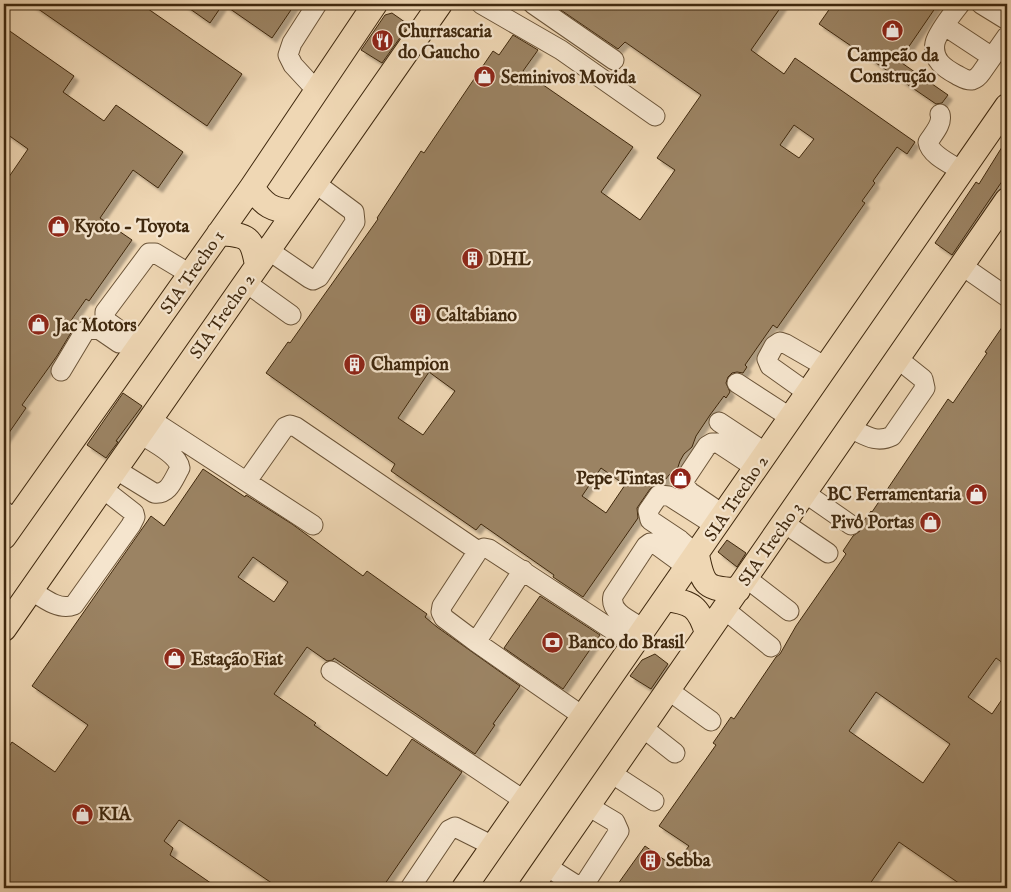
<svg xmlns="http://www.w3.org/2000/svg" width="1011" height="892" font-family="'IM FELL English',serif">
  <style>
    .building { fill: #9b8364; stroke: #3f280e; fill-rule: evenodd; filter: url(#shadow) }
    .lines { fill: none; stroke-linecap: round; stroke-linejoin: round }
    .minor-casing { stroke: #6b5438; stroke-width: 21 }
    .major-casing { stroke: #3f280e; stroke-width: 26 }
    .minor { stroke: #f5e5ce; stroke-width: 19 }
    .major { stroke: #efd7b4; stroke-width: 24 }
    .labels { text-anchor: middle; stroke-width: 4.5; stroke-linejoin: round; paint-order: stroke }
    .poi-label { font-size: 18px; font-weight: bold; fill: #3f280e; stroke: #f5e5ce; text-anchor: start }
    .street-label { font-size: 18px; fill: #3f280e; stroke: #f5e5ce }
  </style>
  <defs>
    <filter id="shadow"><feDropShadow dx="4.5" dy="4.5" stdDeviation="1" flood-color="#0004"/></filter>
  </defs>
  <rect width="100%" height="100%" fill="#efd7b4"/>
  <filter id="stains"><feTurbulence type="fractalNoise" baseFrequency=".004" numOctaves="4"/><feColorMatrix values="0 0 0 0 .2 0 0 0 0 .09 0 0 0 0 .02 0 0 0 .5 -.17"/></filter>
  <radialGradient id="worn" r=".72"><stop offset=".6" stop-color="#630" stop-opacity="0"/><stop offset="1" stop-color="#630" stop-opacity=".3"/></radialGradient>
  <!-- building -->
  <path class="building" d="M31 4H141L242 74 207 126Z
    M183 4H295L272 38 223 4 210 23Z
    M552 4H783L751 50 784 74 795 58 915 142 907 154 897 147 873 181 875 183 862 201 865 203 777 328 773 325 745 365 747 367 743 373 737 372 732 373 728 377 726 383 730 392 726 398 724 396 710 415 696 436 692 447 684 454 680 461 677 470 669 475 662 484 655 485 650 489 637 508 638 518 583 597 553 577 554 575 481 524 476 530 391 471 395 464 266 373 288 342 290 343 378 219 377 218 421 151 424 153 493 51 499 55 513 35 538 50 523 71 633 147 601 192 640 220 675 170 657 158 701 95 625 42 618 49ZM794 125 814 139 799 158 780 145ZM429 372 455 391 423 435 398 418ZM601 468 625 485 606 513 582 496Z
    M833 4H938L899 61 948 95 942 103 936 104 819 24Z
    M392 13 409 25 382 63 361 50 385 15Z
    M4 27 74 76 63 92 104 121 116 105 183 152 158 188 133 170 100 218 132 240 89 301 86 299 70 322 75 326 57 356 22 405 26 408 4 440V184L28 149 4 132Z
    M1007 139V174L952 255 935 243 976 182 979 184Z
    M1007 320V666L996 658 968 697 992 714 1007 692V888H966L899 842 867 888H615L645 846 673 866 689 846 659 826 716 745 713 743 731 717 734 719 776 657 780 654 796 626 846 554 843 551 853 536 860 531 862 523 871 511 872 512 948 399 953 403 987 353 985 352ZM876 692 950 744 923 783 849 731Z
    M123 393 142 406 116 441 118 442 106 458 87 445Z
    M203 469 245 497 246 495 292 524 363 576 367 571 427 614 425 617 437 627 520 686 493 724 495 725 475 754 334 658 333 660 327 661 307 647 274 694 316 723 314 725 387 776 412 739 462 772 382 888H279L179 820 164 841 173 848 170 855 218 888H4V754L12 742 55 772 88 725 32 686 151 516 164 526ZM253 557 288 582 274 602 238 577Z
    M727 540 746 553 737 567 718 552Z
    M540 596 600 635 563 689 504 648Z
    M655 654 668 664 651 689 630 676 642 660Z"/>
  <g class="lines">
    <defs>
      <path id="minor" d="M481 4 561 50 655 116
        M533 4 614 60
        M960 4C953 13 937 33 935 43 932 60 944 68 957 75 961 77 967 81 972 80 975 79 979 76 981 73L1007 36
        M981 4 1007 20
        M945 26 992 57
        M317 91 293 65 288 55 292 43 317 4
        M940 114C943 124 933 134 928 142 930 155 951 164 962 171
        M268 250 309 278 313 280 319 277 355 222 354 212 315 183
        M961 265 1007 297
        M245 282 291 315
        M140 345 108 322 105 317V312L149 253H155L190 274
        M61 371 85 331 92 328 100 330 119 343
        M737 383 791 418
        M808 393 770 366 767 359 774 346 780 342 786 344 826 367
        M150 419 313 525
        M719 422 766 453
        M850 428C865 435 876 444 892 436L925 388 923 379 898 359
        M115 469 154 493C169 495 173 480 180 468 178 454 151 441 140 434
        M247 481 285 427 290 425 296 427 478 551
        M805 493 851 525
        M4 511 16 520
        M724 515 690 492 685 486V479L707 446 712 443H718L756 468
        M784 523 828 553
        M697 555 680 540 650 520 648 511 659 495 669 496 716 526
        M746 578 789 611
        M31 590C43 598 59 611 74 605L131 525 135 517 134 513 102 488
        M724 609 771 647
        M644 629C632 621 609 613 613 596L646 546 650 543H654L687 567
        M476 642 523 570
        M331 671 525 801
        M668 690 711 721
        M584 717 476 642 444 618 441 612 442 606 478 551 484 548 489 549 634 644
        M642 727 675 753
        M611 773 654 801
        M546 866 581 888
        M410 888 449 830 455 827 493 846
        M582 888 619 831 615 822 588 806"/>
      <path id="major" d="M252 187C264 206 272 210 294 212
        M219 233C248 235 252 237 257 265
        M4 537 252 187 375 4
        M697 555C703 586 706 589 738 590
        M665 599C692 602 699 607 707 633
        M4 629 440 4
        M464 888 1007 106
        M531 888 1007 200"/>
    </defs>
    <!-- minor casing -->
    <use href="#minor" class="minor-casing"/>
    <!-- major casing -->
    <use href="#major" class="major-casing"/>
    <!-- minor -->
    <use href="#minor" class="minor"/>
    <!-- major -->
    <use href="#major" class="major"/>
  </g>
  <!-- icons -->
  <defs>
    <symbol id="shop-disc" viewBox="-11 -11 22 22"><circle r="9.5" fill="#8f2418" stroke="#f5e5ce"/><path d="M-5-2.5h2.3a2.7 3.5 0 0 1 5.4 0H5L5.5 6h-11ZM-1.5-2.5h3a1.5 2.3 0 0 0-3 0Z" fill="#fff"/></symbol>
    <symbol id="restaurant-disc" viewBox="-11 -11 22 22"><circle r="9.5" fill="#8f2418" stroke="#f5e5ce"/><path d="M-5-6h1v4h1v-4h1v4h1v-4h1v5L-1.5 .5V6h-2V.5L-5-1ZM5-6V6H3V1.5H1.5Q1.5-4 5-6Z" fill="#fff"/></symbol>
    <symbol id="building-disc" viewBox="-11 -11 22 22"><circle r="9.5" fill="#8f2418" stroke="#f5e5ce"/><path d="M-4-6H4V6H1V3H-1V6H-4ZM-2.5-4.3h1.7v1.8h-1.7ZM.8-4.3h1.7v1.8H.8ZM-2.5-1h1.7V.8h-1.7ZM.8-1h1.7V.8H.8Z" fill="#fff"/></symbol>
    <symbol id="bank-disc" viewBox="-11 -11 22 22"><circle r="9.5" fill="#8f2418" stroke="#f5e5ce"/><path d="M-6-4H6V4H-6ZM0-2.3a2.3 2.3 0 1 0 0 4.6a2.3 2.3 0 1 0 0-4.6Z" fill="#fff"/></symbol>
  </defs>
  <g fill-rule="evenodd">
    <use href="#shop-disc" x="880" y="18" width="25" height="25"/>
    <use href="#restaurant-disc" x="370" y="28" width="25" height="25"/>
    <use href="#shop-disc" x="472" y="64" width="25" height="25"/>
    <use href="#shop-disc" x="46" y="214" width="25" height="25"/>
    <use href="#building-disc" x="460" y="246" width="25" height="25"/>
    <use href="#building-disc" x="408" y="302" width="25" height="25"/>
    <use href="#shop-disc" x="26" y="312" width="25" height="25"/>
    <use href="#building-disc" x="342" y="352" width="25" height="25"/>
    <use href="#shop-disc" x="668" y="466" width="25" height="25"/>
    <use href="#shop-disc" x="964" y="482" width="25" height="25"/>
    <use href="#shop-disc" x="918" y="510" width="25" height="25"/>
    <use href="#bank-disc" x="540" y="630" width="25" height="25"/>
    <use href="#shop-disc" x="162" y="646" width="25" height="25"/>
    <use href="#shop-disc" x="70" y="802" width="25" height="25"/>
    <use href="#building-disc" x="638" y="848" width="25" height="25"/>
  </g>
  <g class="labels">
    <!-- poi labels -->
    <g class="poi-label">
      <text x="398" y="37">Churrascaria<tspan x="398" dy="21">do Gaucho</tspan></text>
      <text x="893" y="61" text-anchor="middle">Campeão da<tspan x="893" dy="21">Construção</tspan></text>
      <text x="501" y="83">Seminivos Movida</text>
      <text x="74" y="232">Kyoto - Toyota</text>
      <text x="488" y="265">DHL</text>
      <text x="436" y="321">Caltabiano</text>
      <text x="55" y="331">Jac Motors</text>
      <text x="371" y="370">Champion</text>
      <text x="664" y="484" text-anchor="end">Pepe Tintas</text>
      <text x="961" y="500" text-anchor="end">BC Ferramentaria</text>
      <text x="914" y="528" text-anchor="end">Pivô Portas</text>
      <text x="568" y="648">Banco do Brasil</text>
      <text x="191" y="665">Estação Fiat</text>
      <text x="98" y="820">KIA</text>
      <text x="666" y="866">Sebba</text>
    </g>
    <!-- street labels -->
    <g class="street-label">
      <text transform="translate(192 272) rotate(-55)" y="6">SIA Trecho 1</text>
      <text transform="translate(222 316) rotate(-55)" y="6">SIA Trecho 2</text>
      <text transform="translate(736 498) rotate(-56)" y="6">SIA Trecho 2</text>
      <text transform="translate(770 544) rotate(-55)" y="6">SIA Trecho 3</text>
    </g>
  </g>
  <!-- margin -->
  <rect width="1011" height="892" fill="none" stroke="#efd7b4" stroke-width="20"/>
  <rect x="5" y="5" width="1001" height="882" fill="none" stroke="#3f280e" stroke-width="2.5"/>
  <rect x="10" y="10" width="991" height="872" fill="none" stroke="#3f280e"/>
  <rect width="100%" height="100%" filter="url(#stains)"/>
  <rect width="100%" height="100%" fill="url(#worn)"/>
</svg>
